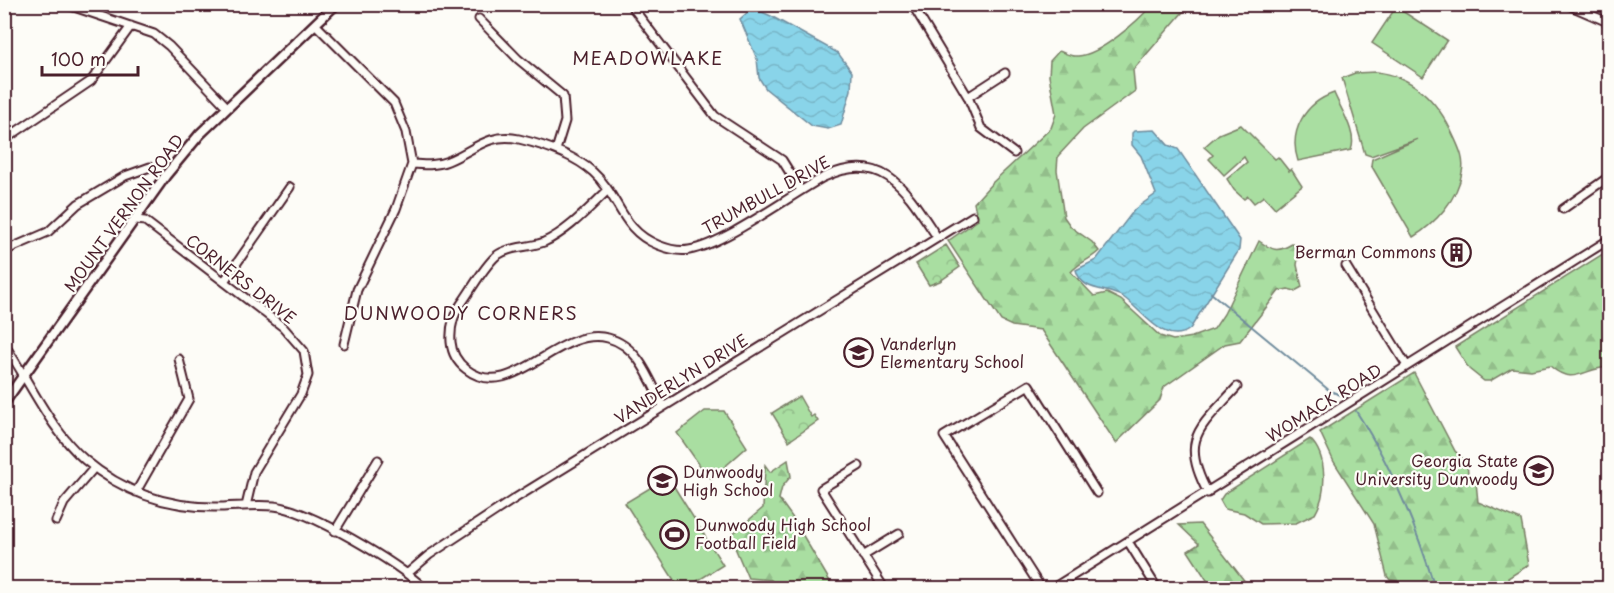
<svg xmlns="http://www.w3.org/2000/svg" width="1614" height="593" font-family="'Playpen Sans',sans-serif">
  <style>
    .forest { fill: url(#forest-firs); stroke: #7a7e66; stroke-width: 1.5 }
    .park { fill: url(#park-crowns); stroke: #7a7e66; stroke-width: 1.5 }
    .pitch { fill: #a9dea1; stroke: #7a7e66; stroke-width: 1.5 }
    .water { fill: url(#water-waves); stroke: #708c9d; stroke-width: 1.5 }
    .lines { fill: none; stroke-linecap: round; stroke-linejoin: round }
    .stream { stroke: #708c9d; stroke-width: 2 }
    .minor-casing { stroke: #4a1f2b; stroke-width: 11 }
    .major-casing { stroke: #4a1f2b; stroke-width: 13 }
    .minor { stroke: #fdfcf7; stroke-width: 7 }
    .major { stroke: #fdfcf7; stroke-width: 8 }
    .labels { text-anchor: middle; stroke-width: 4.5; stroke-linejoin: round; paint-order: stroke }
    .street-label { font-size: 16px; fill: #4a1f2b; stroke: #fdfcf7 }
    .poi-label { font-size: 16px; fill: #4a1f2b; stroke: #fdfcf7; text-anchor: start }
    .neighbourhood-label { font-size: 18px; letter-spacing: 1.5px; fill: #4a1f2b; stroke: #fdfcf7 }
  </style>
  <defs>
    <pattern id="forest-firs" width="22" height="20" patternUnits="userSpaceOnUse" patternTransform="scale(1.5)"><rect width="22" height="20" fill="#a9dea1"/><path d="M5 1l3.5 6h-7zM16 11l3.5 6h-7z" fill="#93be8b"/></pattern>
    <pattern id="park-crowns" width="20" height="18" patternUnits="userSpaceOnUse" patternTransform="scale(1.5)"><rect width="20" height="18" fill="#a9dea1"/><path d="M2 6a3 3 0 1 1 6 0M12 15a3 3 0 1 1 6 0" fill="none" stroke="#93be8b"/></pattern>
    <pattern id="water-waves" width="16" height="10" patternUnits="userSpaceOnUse" patternTransform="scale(1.5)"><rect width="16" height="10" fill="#89d4e9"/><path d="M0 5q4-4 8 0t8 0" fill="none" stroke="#78b6c8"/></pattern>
  </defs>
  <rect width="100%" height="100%" fill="#fdfcf7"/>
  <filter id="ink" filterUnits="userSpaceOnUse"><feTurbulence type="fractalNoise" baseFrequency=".0167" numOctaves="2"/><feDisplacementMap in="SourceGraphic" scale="12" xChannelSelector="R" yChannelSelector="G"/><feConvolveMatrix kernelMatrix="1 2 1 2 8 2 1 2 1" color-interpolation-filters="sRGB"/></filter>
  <g filter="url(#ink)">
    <!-- forest -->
    <path class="forest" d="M1152 5H1189L1133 70 1135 91 1083 129 1058 156 1057 170 1064 217 1071 227 1092 242 1099 251C1090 260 1078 263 1071 272L1094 296 1107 293 1121 300 1160 336 1173 340 1192 337 1214 329 1224 314 1259 241C1272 250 1277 253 1292 244L1300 246 1297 265 1302 287 1295 291 1288 289 1279 291 1240 341 1225 344 1164 387 1160 400 1116 443 1041 330 1012 326 1001 321 948 241 978 220 974 203 992 183 1051 128 1056 114 1049 76 1050 61 1059 51C1065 53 1072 57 1078 56 1100 55 1138 21 1152 5Z
      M1609 250V367C1583 368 1574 387 1550 366L1531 370 1512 368 1490 381H1484L1469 369 1455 347Z
      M1414 373 1455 451 1467 463 1468 474 1476 482 1478 502 1521 520 1529 565 1508 578 1514 588H1401L1397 581 1390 580 1387 576 1374 524 1334 462 1320 432Z
      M1310 439C1328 456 1327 494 1315 514L1296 523 1261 524 1244 513 1225 509 1220 500 1224 494Z
      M788 460 791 476 782 487 779 499 792 517 834 588H779L771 580 748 578 730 536 763 508 765 465 770 472Z
      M1200 524 1250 588H1212L1188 551 1199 544 1179 525Z"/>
    <!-- park -->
    <path class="park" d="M946 245 960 267 940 281 929 285 916 264Z
      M799 396 811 417 814 415 818 421 789 441 772 413Z"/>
    <!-- pitch -->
    <path class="pitch" d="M1396 7 1447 40 1423 77 1372 43Z
      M1376 72C1415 76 1439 103 1454 137 1459 148 1465 160 1462 172 1458 199 1435 224 1413 237L1371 165 1372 159 1418 139 1371 156 1365 154 1342 78 1355 73Z
      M1334 93C1340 108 1358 134 1351 150L1298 161C1288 131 1305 103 1334 93Z
      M1241 125 1275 159 1278 157 1289 171 1291 169 1302 186 1275 208 1264 196 1254 203 1248 196 1244 199 1234 190 1227 179 1247 162 1244 157 1224 175 1209 159 1213 155 1204 147 1219 134Z
      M705 411H724L747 447 712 478 708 477 677 433Z
      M668 477 723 565 686 588H679L625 503Z"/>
    <!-- water -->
    <path class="water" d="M748 12H762L771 16 838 53 852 72 851 90 841 125 828 129 812 126 766 89 759 78 757 59 740 19Z
      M1155 130 1168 145 1178 149 1240 240 1239 250 1190 329C1165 348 1141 309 1123 297 1107 287 1082 293 1076 270L1096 260 1135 209 1156 194 1141 156 1132 145V133L1134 131Z"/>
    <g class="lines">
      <!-- stream -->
      <path class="stream" d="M1211 293 1330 391 1346 397
        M1356 411C1392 466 1416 526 1435 588"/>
      <defs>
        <path id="minor" d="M65 4 154 34 169 46 227 107
          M630 4 715 116 782 160 800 189
          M912 4 968 97 981 128 1014 153
          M1566 4 1610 23
          M479 19 518 59 563 96 565 121 556 150
          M316 25 394 103 406 132 412 164 396 209 357 290 344 344
          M968 97 1005 73
          M4 140 91 81 131 26
          M412 164C424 165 436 166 448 161 473 151 489 132 519 139 544 145 573 154 593 172 620 196 620 230 658 245 668 249 678 252 689 250 725 244 789 196 824 177 885 149 907 192 937 237
          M607 191C588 209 568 231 544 242 529 248 509 246 496 256 482 269 472 289 461 304 453 315 450 328 451 342 452 354 457 362 466 369 512 405 557 325 608 338 639 346 650 380 663 406
          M1563 209 1610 176
          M136 220 145 221 283 327 304 351 308 375 301 394 254 472 246 506
          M4 251 48 232 78 204 125 176 150 167
          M1346 266 1407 366
          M225 280 290 187
          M4 344C30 382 50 430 85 460 123 492 165 507 214 507 234 507 254 504 274 506 310 510 396 562 424 588
          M859 466 821 489 884 588
          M136 492 189 399 179 359
          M1208 493C1178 438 1201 427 1237 387
          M56 521 64 503 94 468
          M335 531 378 460
          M1129 543 1157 588
          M863 556 899 534
          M408 573 429 555 514 499 973 216
          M1041 588 944 436 1029 385 1097 493
          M1053 588 1610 239"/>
        <path id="major" d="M4 403 166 175 200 134 336 4"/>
      </defs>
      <!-- minor casing -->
      <use href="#minor" class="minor-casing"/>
      <!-- major casing -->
      <use href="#major" class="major-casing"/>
      <!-- minor -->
      <use href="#minor" class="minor"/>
      <!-- major -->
      <use href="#major" class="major"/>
    </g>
  </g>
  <!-- icons -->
  <defs>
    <symbol id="building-ring" viewBox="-11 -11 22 22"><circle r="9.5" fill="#fdfcf7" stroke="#4a1f2b" stroke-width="1.5"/><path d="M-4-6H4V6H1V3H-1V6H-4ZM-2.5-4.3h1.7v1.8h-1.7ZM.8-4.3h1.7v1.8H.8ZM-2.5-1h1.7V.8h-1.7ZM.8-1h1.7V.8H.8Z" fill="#4a1f2b"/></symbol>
    <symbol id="school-ring" viewBox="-11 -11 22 22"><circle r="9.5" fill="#fdfcf7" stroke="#4a1f2b" stroke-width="1.5"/><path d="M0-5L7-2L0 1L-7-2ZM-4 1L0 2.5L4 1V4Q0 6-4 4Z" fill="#4a1f2b"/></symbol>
    <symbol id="university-ring" viewBox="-11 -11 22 22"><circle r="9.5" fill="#fdfcf7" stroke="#4a1f2b" stroke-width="1.5"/><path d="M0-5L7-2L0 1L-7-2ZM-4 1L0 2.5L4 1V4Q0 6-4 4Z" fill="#4a1f2b"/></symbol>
    <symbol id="stadium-ring" viewBox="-11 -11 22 22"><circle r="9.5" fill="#fdfcf7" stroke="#4a1f2b" stroke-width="1.5"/><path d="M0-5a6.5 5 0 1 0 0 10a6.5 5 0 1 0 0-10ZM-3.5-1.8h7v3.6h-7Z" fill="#4a1f2b"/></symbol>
  </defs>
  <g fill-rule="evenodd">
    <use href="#building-ring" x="1440" y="236" width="33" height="33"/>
    <use href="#school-ring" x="842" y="336" width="33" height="33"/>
    <use href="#university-ring" x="1522" y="454" width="33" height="33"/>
    <use href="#school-ring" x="646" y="464" width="33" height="33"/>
    <use href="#stadium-ring" x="658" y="518" width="33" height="33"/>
  </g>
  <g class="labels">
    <!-- street labels -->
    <g class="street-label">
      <text transform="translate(766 195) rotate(-29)" y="6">TRUMBULL DRIVE</text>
      <text transform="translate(124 213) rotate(-54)" y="6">MOUNT VERNON ROAD</text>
      <text transform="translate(241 279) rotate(38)" y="6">CORNERS DRIVE</text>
      <text transform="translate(681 379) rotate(-32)" y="6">VANDERLYN DRIVE</text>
      <text transform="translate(1324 403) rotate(-32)" y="6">WOMACK ROAD</text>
    </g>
    <!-- poi labels -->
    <g class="poi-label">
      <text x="1436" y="258" text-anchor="end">Berman Commons</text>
      <text x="880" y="350">Vanderlyn<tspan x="880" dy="18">Elementary School</tspan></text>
      <text x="1518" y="467" text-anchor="end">Georgia State<tspan x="1518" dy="18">University Dunwoody</tspan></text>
      <text x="683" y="478">Dunwoody<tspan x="683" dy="18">High School</tspan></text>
      <text x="695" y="531">Dunwoody High School<tspan x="695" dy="18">Football Field</tspan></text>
    </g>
    <!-- neighbourhood labels -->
    <g class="neighbourhood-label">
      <text x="648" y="65">MEADOWLAKE</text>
      <text x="461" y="320">DUNWOODY CORNERS</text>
    </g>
  </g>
  <!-- margin -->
  <rect width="1614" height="593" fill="none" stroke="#fdfcf7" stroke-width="24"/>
  <rect x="12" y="12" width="1590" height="569" fill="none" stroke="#4a1f2b" stroke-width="2" filter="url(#ink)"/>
  <!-- scale -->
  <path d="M42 66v9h96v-9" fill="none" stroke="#4a1f2b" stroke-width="3"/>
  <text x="51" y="66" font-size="18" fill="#4a1f2b" stroke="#fdfcf7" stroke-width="4.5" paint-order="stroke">100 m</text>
</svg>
